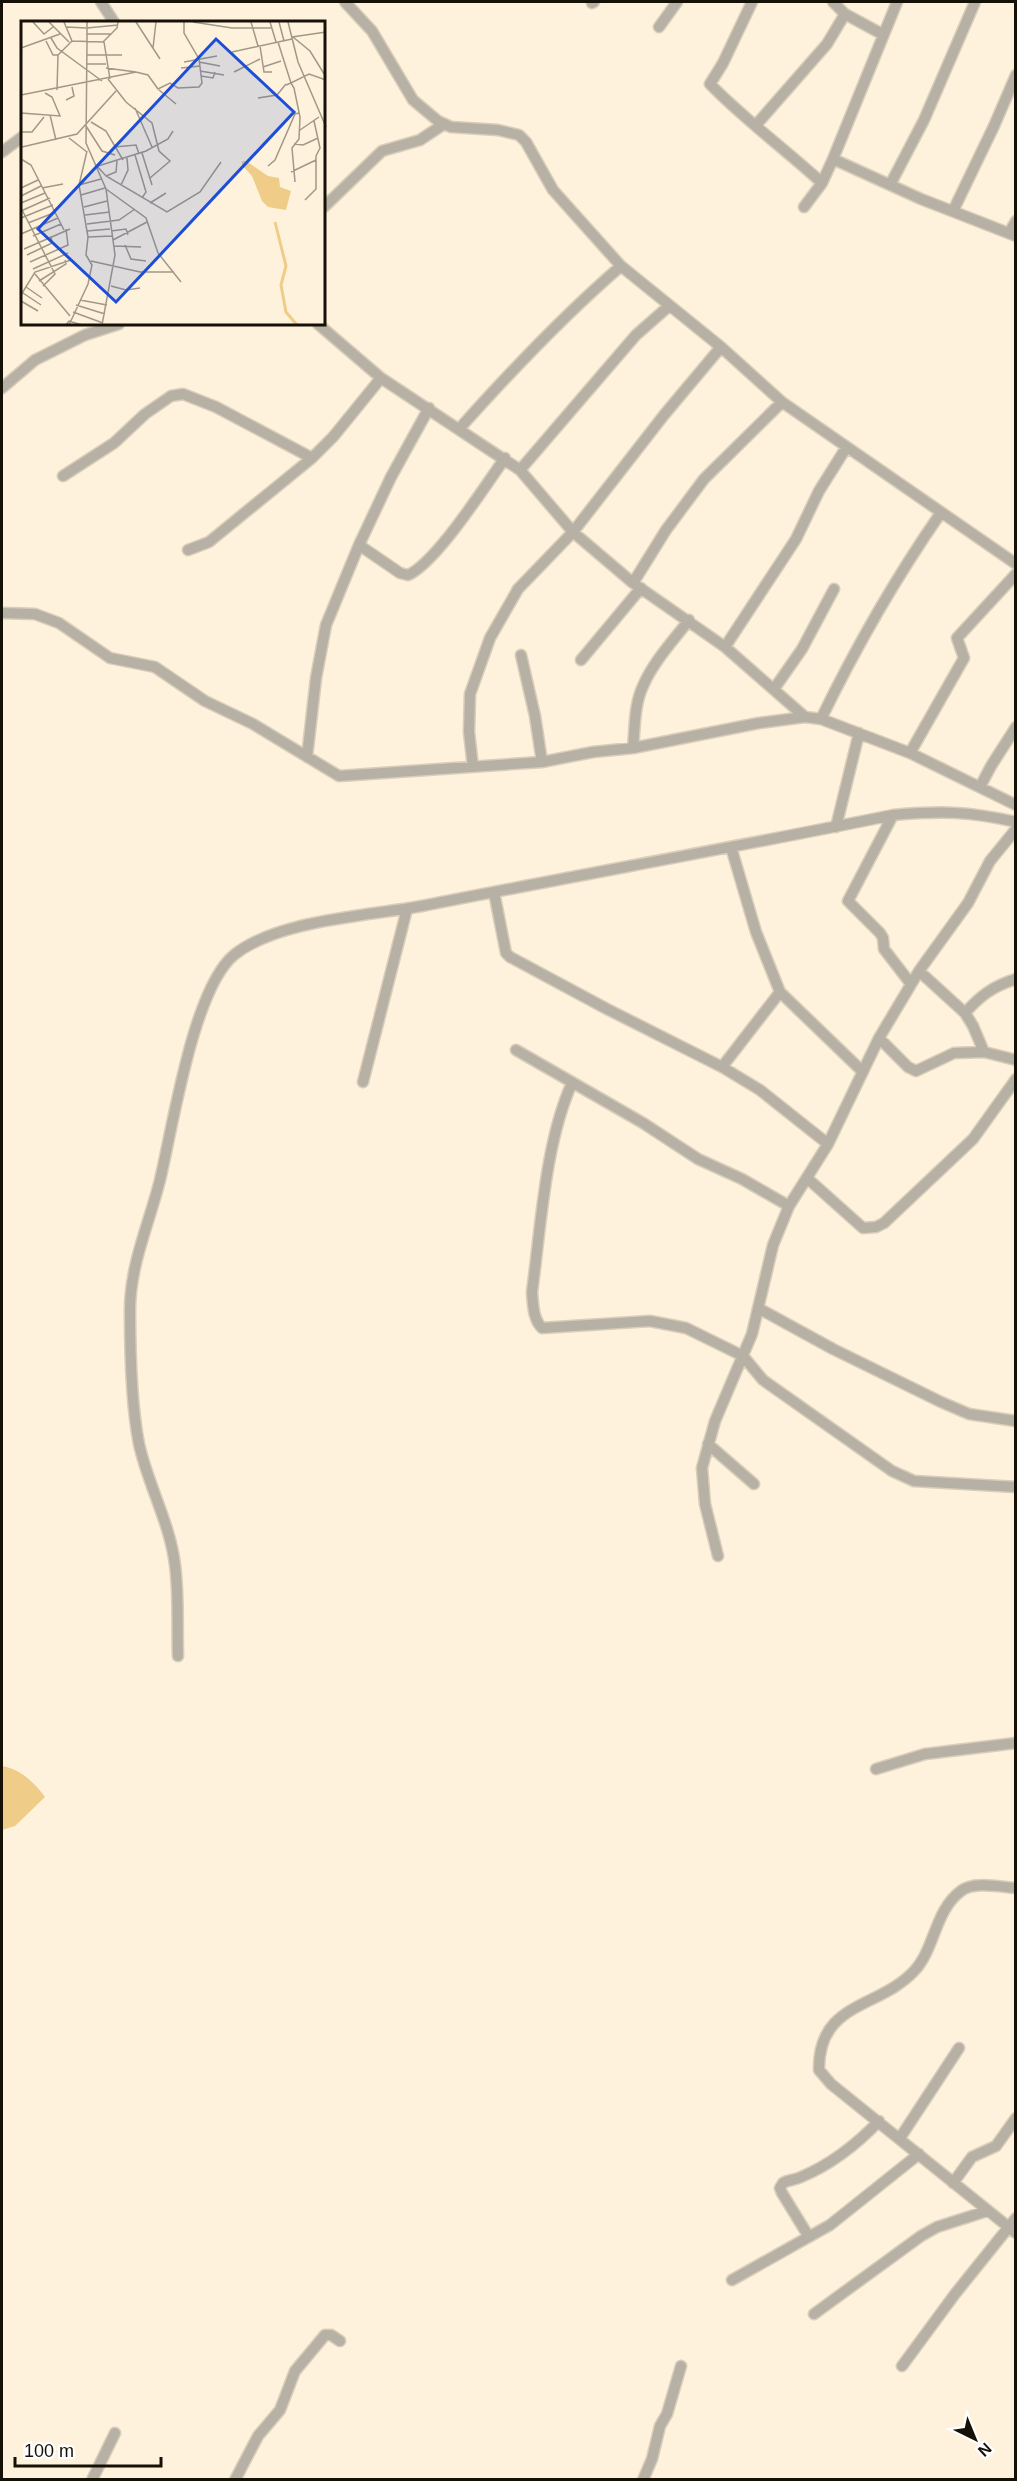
<svg xmlns="http://www.w3.org/2000/svg" width="1017" height="2481" font-family="Helvetica,sans-serif">
  <style>
    .water { fill: #efcc88 }
    .lines { fill: none; stroke-linecap: round; stroke-linejoin: round }
    .minor-casing { stroke: #d9ceba; stroke-width: 13 }
    .minor { stroke: #b7b1a5; stroke-width: 10 }
    .inset-river { fill: none; stroke: #efcc88; stroke-width: 3 }
    .inset-road { fill: none; stroke: #a19887; stroke-width: 1.5 }
    .view { fill: #1d4ed8; fill-opacity: 0.15; stroke: #1d4ed8; stroke-width: 3 }
    .inset-edge { fill: none; stroke: #161107; stroke-width: 3 }
  </style>
  <rect width="100%" height="100%" fill="#fef2dc"/>
  <!-- water -->
  <path class="water" d="M2 1766C20 1769 34 1782 45 1797L15 1826 2 1830Z"/>
  <g class="lines">
    <defs>
      <path id="minor" d="M101 2 114 22
        M345 2 372 31 413 100 438 121 451 127 498 130 519 135 526 142 553 190 621 266 721 347 782 402 1016 564
        M752 2 723 63 710 84C745 120 785 149 822 183
        M833 2 845 14 882 34
        M592 3 594 2
        M659 27 677 2
        M756 125 827 44 845 14
        M2 152 22 137
        M833 159 921 199 1016 236
        M890 185 924 120 975 2
        M324 207 382 151 420 140 444 124
        M804 207 822 183 833 159 897 2
        M953 211 994 126 1016 75
        M1009 233 1016 221
        M318 324 381 378 520 470 573 532 633 583 725 647 805 717 821 719 910 753 1016 805
        M2 388 35 360 85 335 119 324
        M460 428C511 371 563 316 621 266
        M520 470 636 335 669 306
        M63 476 114 443 145 414 171 396 183 394 216 407 312 458
        M359 545 400 573 408 575C436 563 485 486 505 458
        M188 550 209 542 312 458 333 437 381 378
        M633 583 666 530 704 479 782 402
        M2 613 35 614 59 623 110 658 155 667 205 701 253 724 339 776 542 762 593 752 633 748 759 723 805 717
        M725 647 796 539 819 491 846 448
        M521 655 535 716 542 762
        M581 660 641 588
        M774 689 802 649 834 589
        M821 719C856 647 895 579 940 514
        M633 748C635 728 634 705 643 686 653 662 673 641 689 620
        M910 753 964 658 957 638 1016 574
        M307 757 316 678 326 625 359 545 391 477 429 408
        M473 767 469 732 470 694 490 638 518 589 573 532 664 415 721 347
        M980 787 991 766 1016 727
        M893 815 848 901 880 933 883 938 884 949 911 984
        M836 827 859 733
        M731 847 756 932 780 992 863 1072
        M494 892 506 953 510 957 607 1009 722 1067 760 1090 828 1144
        M919 971 965 1013 973 1026 984 1052
        M965 1013C980 996 993 986 1016 979
        M879 1038 908 1067 916 1071 954 1053 984 1052 1016 1060
        M516 1050 643 1123 698 1159 742 1179 789 1206
        M722 1067 780 992
        M363 1082 407 909
        M572 1083C545 1143 541 1226 532 1292 533 1304 533 1319 542 1328L650 1321 686 1328 743 1356 763 1380 892 1471 914 1481 1016 1487
        M807 1178 863 1228 876 1227 884 1223 973 1139 1016 1079
        M758 1308 833 1349 941 1402 969 1414 1016 1421
        M708 1444 754 1484
        M718 1556 705 1504 702 1468 715 1421 752 1334 773 1245 789 1206 828 1144 879 1038 919 971 968 903 990 861 1016 829
        M178 1656C177 1626 179 1595 175 1565 170 1523 148 1485 139 1444 131 1404 130 1350 130 1310 130 1265 149 1224 160 1180 173 1126 193 989 234 955 277 920 367 916 422 906 579 875 736 847 893 815 941 811 968 811 1016 822
        M876 1769 925 1754 1016 1743
        M1016 1888C1000 1887 974 1881 961 1891 935 1910 935 1948 915 1970 880 2009 818 2001 819 2070L831 2084 1016 2233
        M900 2138 959 2048
        M953 2183 972 2157 996 2146 1016 2118
        M809 2237 782 2193 780 2188 783 2183C788 2180 795 2180 801 2177 830 2165 857 2144 879 2121
        M732 2280 830 2225 919 2154
        M814 2314 921 2236 937 2227 987 2211
        M902 2366 955 2294 1016 2218
        M92 2480 115 2433
        M235 2480 258 2436 280 2410 295 2371 325 2335H331L340 2341
        M643 2480 652 2459 660 2426 667 2414 681 2366"/>
    </defs>
    <!-- minor casing -->
    <use href="#minor" class="minor-casing"/>
    <!-- minor -->
    <use href="#minor" class="minor"/>
  </g>
  <!-- overview -->
  <g transform="translate(21 21)">
    <rect width="304" height="304" fill="#fef2dc"/>
    <path d="M225 140 247 155 258 157 259 166 270 170 265 189 247 186 241 180 231 155 221 144V140Z" fill="#efcc88"/>
    <path class="inset-river" d="M254 201 265 245 260 264 265 291 276 304"/>
    <path class="inset-road" d="M12 1 23 13 32 6M28 1 48 21M43 1 51 20 82 21 96 7 97 1M66 1V20M115 1 139 38M172 1 211 7H250M230 1 237 25M249 1 255 21M258 1 263 20M267 1 277 41 305 106M46 6 65 7M66 7 97 4M66 13H90M271 16 305 11M272 16 289 30 305 56M30 17 36 27 81 60M25 20 32 34H37M66 21 65 122 85 168 94 234 81 304M83 21 89 58M257 21 270 62 288 53 305 59M239 25 243 51H251M0 27 39 13M132 27 135 1M211 31 271 18M66 34H101M163 41 196 35M178 41 199 45M66 43H85M242 46 260 40M85 47 115 51M160 47 179 45M179 50 203 54M213 51 239 38M180 55 192 57 194 51M87 58 105 81 131 102 138 130 149 140 129 157M265 64 270 62 273 67 279 96 278 118 271 127 274 161M36 69 37 34 51 20M138 69 155 83M0 74 115 51 127 54 137 68 149 62 157 67 178 66 181 62 178 38 163 12V1M237 77 256 74 265 63M45 79 53 75 51 66M114 87 131 126M0 92 39 95 31 76 24 72M29 94 35 119M70 101 85 110 102 139M65 105 81 130 94 134M279 109 298 96M0 111H11L23 96M48 117 66 131M273 123 282 124 297 117M1 126 56 113 95 70M93 126 115 124 118 133M121 132 131 164M114 134 125 171 121 177M0 138 10 144 43 209M76 145 85 155 146 191 179 171 200 141M77 145 125 130 147 118 152 110M247 145 254 139 274 93 278 92M270 151 295 139M85 155 95 151 96 140M58 164 80 158M100 164 107 149 106 137M0 167 17 159M21 167 42 163M85 168 125 197 137 232 160 261M60 174 84 167M0 175 20 165M284 179 295 168V135L299 127 293 100M0 182 24 172M129 182 145 172M63 186 86 180M0 187 34 253 22 265M0 190 29 177M64 194 89 191M0 197 32 184M7 202 35 191M66 203 98 199 114 188M66 210 89 208M90 210 105 208 107 214M0 213 37 197M12 215 40 203M67 216 91 215M92 219 126 201M104 224 110 238 125 240M93 225 120 226M3 228 49 208M6 234 31 222 30 215M70 240 119 251H153M9 241 47 224 45 208M12 248 47 232M14 253 49 295M18 260 45 243 44 239M90 265 105 269 119 267M5 266 21 277M2 272 20 284M0 274 14 251 50 239M59 279 86 284M0 280 17 290M55 284 84 293M52 291 82 302M45 304 48 300 61 304M48 304 67 263 71 244 65 234 67 216 58 164 66 130"/>
    <path class="view" d="M195 18 273 91 95 281 17 208Z"/>
    <rect width="304" height="304" class="inset-edge"/>
  </g>
  <!-- border -->
  <rect width="1017" height="2481" fill="none" stroke="#161107" stroke-width="6"/>
  <!-- north arrow -->
  <g transform="translate(975 2439) rotate(137)" stroke="#ffffff" stroke-width="4.5" paint-order="stroke">
  <path d="M0-4.5L10 22L0 15L-10 22Z" fill="#161107"/>
  <text y="-9" font-size="16" font-weight="bold" text-anchor="middle" fill="#161107">N</text>
  </g>
  <!-- scale -->
  <path d="M15 2457v9h146v-9" fill="none" stroke="#161107" stroke-width="3"/>
  <text x="24" y="2457" font-size="18" fill="#161107" stroke="#ffffff" stroke-width="4.5" paint-order="stroke">100 m</text>
</svg>
